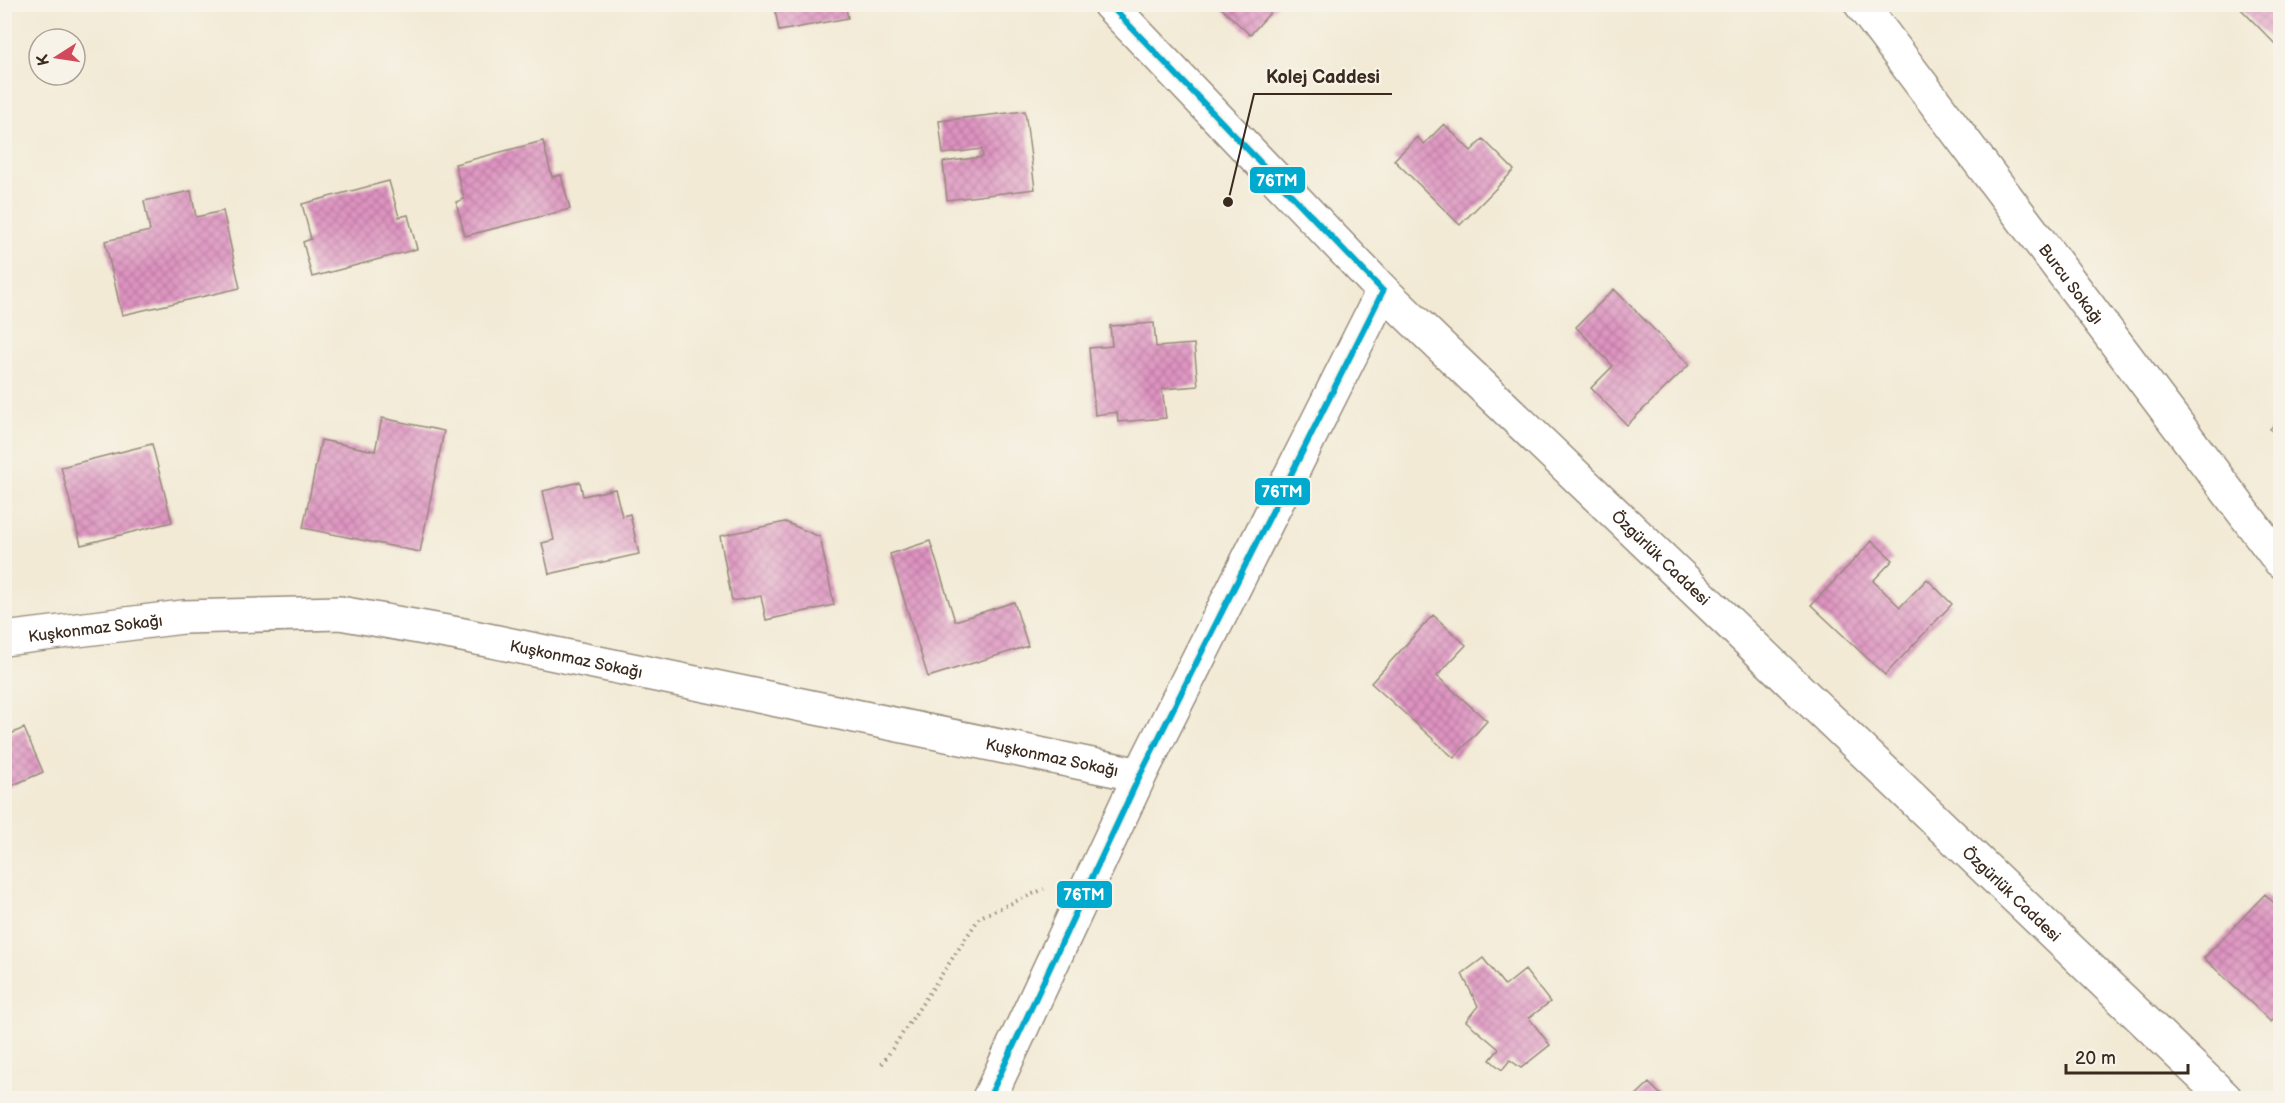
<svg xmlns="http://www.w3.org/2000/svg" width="2285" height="1103" font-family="'Balsamiq Sans',sans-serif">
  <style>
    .building { fill: url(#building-cross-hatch) }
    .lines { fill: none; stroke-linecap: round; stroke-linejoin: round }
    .minor-casing { stroke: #968a7a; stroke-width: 36 }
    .path { stroke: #968a7a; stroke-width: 4; stroke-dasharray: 1.5 4.5; stroke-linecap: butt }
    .minor { stroke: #fff; stroke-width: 33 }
    .bus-1-casing { stroke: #f7f3e8; stroke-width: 10 }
    .bus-1 { stroke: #00a9ce; stroke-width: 6 }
    .labels { text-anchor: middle; stroke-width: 4.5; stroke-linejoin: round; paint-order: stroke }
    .street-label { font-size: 16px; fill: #3b2a1e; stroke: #f7f3e8 }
    .leader { fill: none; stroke: #3b2a1e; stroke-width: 2 }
    .callout-dot { fill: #3b2a1e; stroke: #f7f3e8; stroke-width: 2 }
    .callout-label { font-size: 18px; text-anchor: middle; font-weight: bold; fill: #3b2a1e; stroke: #f7f3e8; stroke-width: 4.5; stroke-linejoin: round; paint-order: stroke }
    .line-badge { stroke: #f7f3e8; stroke-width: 2 }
    .badge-label { font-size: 16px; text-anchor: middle; font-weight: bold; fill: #fff }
  </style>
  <defs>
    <pattern id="building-cross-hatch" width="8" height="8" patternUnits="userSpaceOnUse" patternTransform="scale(1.5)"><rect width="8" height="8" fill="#de93c1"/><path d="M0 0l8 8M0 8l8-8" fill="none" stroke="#b5789c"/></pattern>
  </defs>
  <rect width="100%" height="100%" fill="#f7f3e8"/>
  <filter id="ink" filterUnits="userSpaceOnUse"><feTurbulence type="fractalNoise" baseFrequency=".0167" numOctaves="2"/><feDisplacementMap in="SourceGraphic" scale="12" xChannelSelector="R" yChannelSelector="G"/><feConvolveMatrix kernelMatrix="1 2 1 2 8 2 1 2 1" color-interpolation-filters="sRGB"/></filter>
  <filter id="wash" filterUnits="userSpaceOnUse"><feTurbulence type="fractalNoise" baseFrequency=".008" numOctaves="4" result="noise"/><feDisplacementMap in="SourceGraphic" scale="24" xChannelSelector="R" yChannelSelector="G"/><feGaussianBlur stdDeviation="1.35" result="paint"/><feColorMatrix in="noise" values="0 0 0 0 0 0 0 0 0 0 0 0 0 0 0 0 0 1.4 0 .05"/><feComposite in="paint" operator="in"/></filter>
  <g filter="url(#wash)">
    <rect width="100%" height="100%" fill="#f2ead5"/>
    <g id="blocks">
      <!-- building -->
      <path class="building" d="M774 4H845L848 18 779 31Z
        M1217 4H1278L1250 35Z
        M2236 4H2280V47L2279 48Z
        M1025 111 1035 189 947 200 943 162 983 157 982 149 943 154 939 121Z
        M1444 124 1471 151 1483 139 1514 170 1460 225 1394 160 1417 137 1424 144Z
        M543 141 552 177 561 175 570 209 465 236 456 202 464 199 455 164Z
        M389 181 399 217 408 215 417 249 312 277 303 242 311 239 302 204Z
        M191 191 196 217 223 211 240 288 122 315 105 241 150 231 144 201Z
        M1614 289 1689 365 1627 425 1591 388 1613 366 1576 327Z
        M1154 323 1156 347 1194 344 1198 386 1162 389 1166 418 1118 422 1117 412 1095 415 1089 348 1112 346 1110 326Z
        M382 418 444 431 420 552 303 528 321 440 375 451Z
        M2280 419V439L2270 429Z
        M152 444 172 522 81 545 61 467Z
        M580 482 583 496 615 489 622 516 630 514 639 554 549 574 542 543 554 540 543 491Z
        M785 522 820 537 834 605 766 620 761 596 732 601 720 536Z
        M930 541 955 621 1014 602 1028 646 928 677 890 554Z
        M1872 541 1893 560 1873 581 1900 607 1927 579 1952 604 1885 675 1811 605Z
        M1433 615 1466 645 1437 676 1487 721 1454 758 1371 683Z
        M24 728 43 772 4 789V737Z
        M2265 894 2280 909V930L2278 932 2280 935V1012L2271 1022 2204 958Z
        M1483 958 1505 986 1525 970 1550 1002 1529 1018 1550 1045 1521 1068 1510 1060 1502 1070 1490 1060 1499 1049 1466 1021 1478 1006 1462 974Z
        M1649 1083 1664 1098H1633Z"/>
    </g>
  </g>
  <g filter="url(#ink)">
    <use href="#blocks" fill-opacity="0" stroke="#968a7a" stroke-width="1.5"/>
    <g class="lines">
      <defs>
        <g id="minor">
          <path id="s1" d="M1109 4 1383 291 2225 1098"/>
          <path id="s2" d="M1861 4 2280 561"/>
          <path id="s3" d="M4 639 183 617 340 613 458 634 1140 775"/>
          <path d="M989 1098 1140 775 1383 291"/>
        </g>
      </defs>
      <!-- minor casing -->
      <use href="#minor" class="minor-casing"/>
      <!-- path -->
      <path class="path" d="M882 1064 980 917 1044 889"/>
      <!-- minor -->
      <use href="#minor" class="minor"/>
      <defs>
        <path id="bus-1" d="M1109 4 1383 291
          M989 1098 1140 775 1383 291"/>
      </defs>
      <!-- bus-1 casing -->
      <use href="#bus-1" class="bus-1-casing"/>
      <!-- bus-1 -->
      <use href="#bus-1" class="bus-1"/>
    </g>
  </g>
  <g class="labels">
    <!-- street labels -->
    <g class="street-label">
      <text dy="6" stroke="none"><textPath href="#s2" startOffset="350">Burcu Sokağı</textPath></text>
      <text dy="6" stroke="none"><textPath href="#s1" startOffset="782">Özgürlük Caddesi</textPath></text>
      <text dy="6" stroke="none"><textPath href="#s3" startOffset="92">Kuşkonmaz Sokağı</textPath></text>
      <text dy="6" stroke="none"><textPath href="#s3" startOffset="578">Kuşkonmaz Sokağı</textPath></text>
      <text dy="6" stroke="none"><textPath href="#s3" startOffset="1064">Kuşkonmaz Sokağı</textPath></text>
      <text dy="6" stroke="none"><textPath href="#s1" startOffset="1268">Özgürlük Caddesi</textPath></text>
    </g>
  </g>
  <!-- callouts -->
  <path class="leader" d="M1228 202L1254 94H1392"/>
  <circle class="callout-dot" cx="1228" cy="202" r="6"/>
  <g class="callout-label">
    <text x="1323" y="83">Kolej Caddesi</text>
  </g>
  <g class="line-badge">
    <rect x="1249" y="166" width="57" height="28" rx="6" fill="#00a9ce"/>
    <rect x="1254" y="477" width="57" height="29" rx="6" fill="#00a9ce"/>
    <rect x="1056" y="880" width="57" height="29" rx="6" fill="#00a9ce"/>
  </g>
  <g class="badge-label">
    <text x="1277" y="186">76TM</text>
    <text x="1282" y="497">76TM</text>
    <text x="1084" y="900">76TM</text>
  </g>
  <!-- margin -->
  <rect width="2285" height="1103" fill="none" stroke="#f7f3e8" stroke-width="24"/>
  <!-- north arrow -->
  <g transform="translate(57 57) rotate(258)"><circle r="28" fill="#f7f3e8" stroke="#aca397" stroke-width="1.5"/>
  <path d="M0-4.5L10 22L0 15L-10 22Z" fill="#d1495b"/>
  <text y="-9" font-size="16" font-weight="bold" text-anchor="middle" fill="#3b2a1e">K</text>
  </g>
  <!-- scale -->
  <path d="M2066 1064v9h122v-9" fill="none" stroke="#3b2a1e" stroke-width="3"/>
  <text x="2075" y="1064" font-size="18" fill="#3b2a1e" stroke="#f7f3e8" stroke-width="4.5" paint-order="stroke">20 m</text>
</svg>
